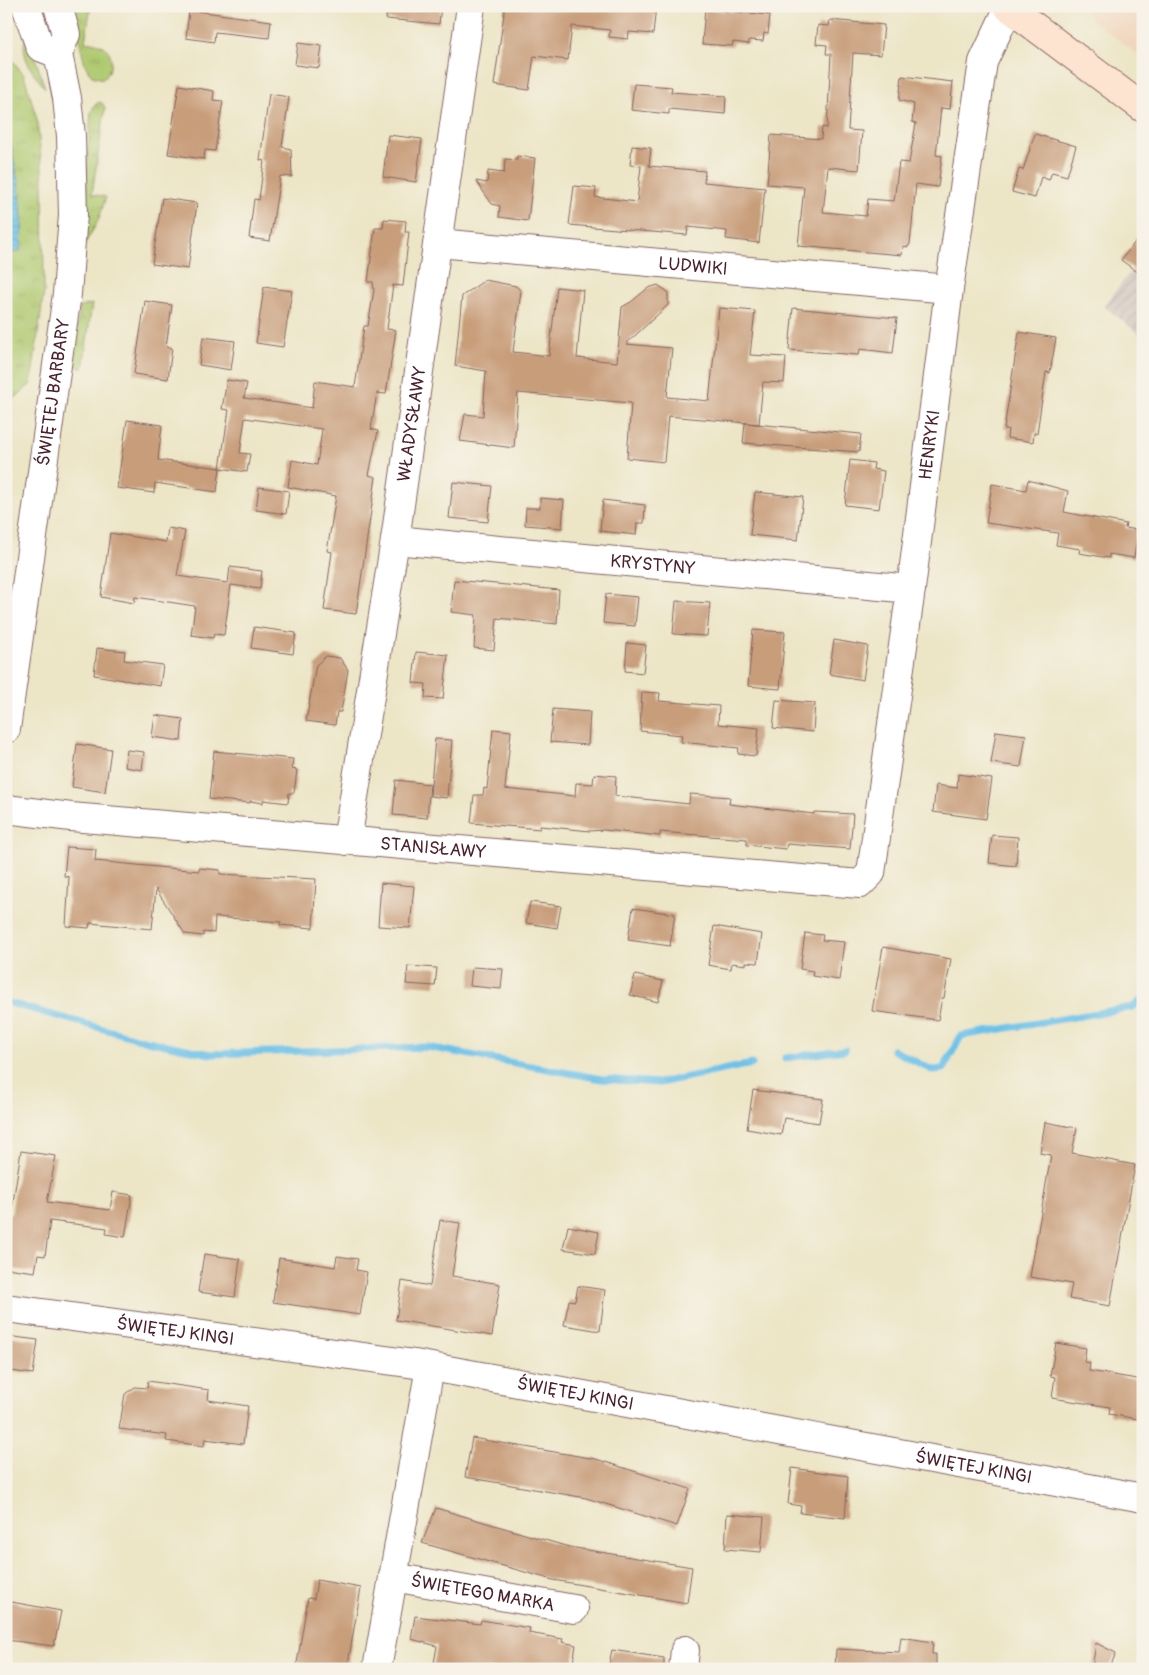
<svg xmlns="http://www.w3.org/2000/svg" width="1149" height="1675" font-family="Pangolin,sans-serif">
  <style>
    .built { fill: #f1d5bd }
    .industrial { fill: url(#industrial-furrows) }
    .grass { fill: url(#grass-tufts); stroke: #7c744d }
    .water { fill: url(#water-rules); stroke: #5c708a }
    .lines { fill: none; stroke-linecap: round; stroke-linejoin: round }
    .stream { stroke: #6dc2ea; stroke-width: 7 }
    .building { fill: #c89d7a }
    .minor-casing { stroke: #836461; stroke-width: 30 }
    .tertiary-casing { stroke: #836461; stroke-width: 30 }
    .secondary-casing { stroke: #836461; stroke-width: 30 }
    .minor { stroke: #fff; stroke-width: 28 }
    .tertiary { stroke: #fff; stroke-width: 28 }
    .secondary { stroke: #fde4d1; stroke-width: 28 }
    .labels { text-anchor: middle; stroke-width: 5; stroke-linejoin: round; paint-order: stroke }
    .street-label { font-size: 18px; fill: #4a1f2b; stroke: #f7f3e8 }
  </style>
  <defs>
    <pattern id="industrial-furrows" width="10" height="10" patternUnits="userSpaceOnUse" patternTransform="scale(1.25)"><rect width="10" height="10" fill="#cec1ba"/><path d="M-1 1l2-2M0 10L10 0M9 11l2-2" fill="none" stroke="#b2a5a0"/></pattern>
    <pattern id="grass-tufts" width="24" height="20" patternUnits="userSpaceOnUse" patternTransform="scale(1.25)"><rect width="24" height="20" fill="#afc96f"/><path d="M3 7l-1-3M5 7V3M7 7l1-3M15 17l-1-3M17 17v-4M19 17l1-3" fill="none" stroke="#98ac60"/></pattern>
    <pattern id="water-rules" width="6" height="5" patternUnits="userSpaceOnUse" patternTransform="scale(1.25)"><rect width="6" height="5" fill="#6dc2ea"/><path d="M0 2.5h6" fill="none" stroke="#60a6c9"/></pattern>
  </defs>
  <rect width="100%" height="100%" fill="#f7f3e8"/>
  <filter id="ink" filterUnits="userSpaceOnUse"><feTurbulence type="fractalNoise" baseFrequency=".02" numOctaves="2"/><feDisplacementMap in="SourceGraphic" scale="10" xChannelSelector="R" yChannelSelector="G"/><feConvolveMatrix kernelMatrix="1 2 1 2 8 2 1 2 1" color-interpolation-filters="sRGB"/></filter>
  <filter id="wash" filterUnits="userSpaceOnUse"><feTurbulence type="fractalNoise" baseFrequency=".0096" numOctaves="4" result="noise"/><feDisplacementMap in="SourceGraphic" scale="20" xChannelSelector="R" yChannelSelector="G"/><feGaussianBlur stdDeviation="1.12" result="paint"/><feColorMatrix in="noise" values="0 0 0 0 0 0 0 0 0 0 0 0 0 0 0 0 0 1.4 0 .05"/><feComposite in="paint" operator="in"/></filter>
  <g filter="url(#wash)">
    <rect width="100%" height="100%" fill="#ece5c6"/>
    <!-- built -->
    <path class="built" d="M1085 6H1143V58L1092 20Z"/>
    <!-- industrial -->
    <path class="industrial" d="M1143 256V337L1104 306Z"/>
    <!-- grass -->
    <path class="grass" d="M81 6H91L85 41C91 42 99 43 104 47 115 54 112 72 103 79L92 76 85 65 73 13Z
      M27 33 45 88C32 72 18 54 27 33Z
      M6 52 24 75 37 119 43 180 44 292 31 384 6 406V254L20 251 10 139 6 137Z
      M99 102 103 104 105 109 92 194 106 197 98 221 86 242 87 164 91 113 94 106Z
      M92 304 83 369 72 364 80 307Z"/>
    <!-- water -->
    <path class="water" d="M6 137 10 139C16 174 27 215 20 251L6 254Z"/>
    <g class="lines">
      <!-- stream -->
      <path class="stream" d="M6 1002 147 1041 210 1054 427 1047 602 1079 659 1083 752 1064
        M893 1050 932 1070 943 1069 961 1036 1133 1007 1143 999
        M785 1058 845 1050"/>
    </g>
    <g id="blocks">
      <!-- building -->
      <path class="building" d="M387 6H441L439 24 386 19Z
        M505 6H656L653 34 629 32 628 39 609 37 610 30 572 26 568 60 534 56 529 90 494 85Z
        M705 9 770 15 768 34 764 33 763 41 749 40V44L733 42 732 46 702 44Z
        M189 10 271 21 269 38 215 32 214 42 186 38Z
        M830 20 884 25 881 55 853 53 848 130 862 131 859 170 828 167 823 212 866 216 868 199 894 201 899 162 909 163 916 123 912 122 914 104 899 100 902 76 953 82 950 109 941 108 936 155 942 156 938 187 916 184 910 244 908 247 903 246 902 255 798 246 804 187 767 184 771 135 821 139 822 127 827 128 831 54H826L827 45 816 44 818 25 829 26Z
        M298 43 322 46 319 68 295 65Z
        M634 84 672 87 671 92 726 96 725 114 669 109V114L631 110Z
        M179 85 214 91 213 100 223 101 215 151 205 150 204 159 168 154Z
        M269 94 289 97 282 147 291 149 292 177 280 176 270 241 249 238 254 199 259 200 264 161 260 160Z
        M1035 134 1076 146 1067 176 1052 172 1049 180 1041 177 1035 198 1012 192 1019 169 1023 170Z
        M388 135 422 139 416 182 383 177Z
        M632 146 651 148 649 166 705 171 704 182 765 188 759 243 726 239 727 231 688 227 687 235 569 225 574 186 596 188 595 197 637 202 641 166 630 165Z
        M517 156 535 158 528 221 499 217 500 206 492 204 476 181 487 183 488 171 504 173 505 159 517 160Z
        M162 198 197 203 188 269 152 264Z
        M384 219 406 221 405 232H409L403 286 393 285 392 292 387 329 396 330 386 394 377 393 371 429 378 431 369 475 376 477 356 614 324 610 332 552 327 551 336 496 288 487 292 460 317 465 322 429 245 418 240 453 250 454 247 472 220 468 229 410 222 409 227 380 247 383 244 398 312 408 315 381 355 387 364 326H368L374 290 373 282H368L375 228H383Z
        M1143 232V276L1121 260Z
        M485 280 516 286 521 291 513 352 549 356 557 287 583 290 577 358 617 362 622 307 631 302 648 288 658 285 668 292V305L626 344 672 348 667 397 709 401 719 308 755 311 750 355 786 357 784 383 763 382 759 424 668 416 664 462 627 458 631 403 518 393 514 448 460 441 465 414 483 416 486 371 455 366 462 296Z
        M264 287 292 291 283 347 256 343Z
        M145 301 172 305 166 347 172 348 168 379 134 374Z
        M793 308 897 318 893 353 860 349 859 355 789 350Z
        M1019 332 1056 338 1050 373 1046 372 1037 433H1034L1033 442 1007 438 1008 429H1004Z
        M203 337 235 341 231 370 199 365Z
        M127 420 162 425 158 460 220 468 217 492 155 483 154 493 117 488Z
        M745 423 861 434 859 452 743 443Z
        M850 460 874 463 873 469 884 471 879 509 845 505Z
        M1028 480 1068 491 1064 512 1126 524 1125 528 1138 530 1134 558 1109 554V558L1079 553 1080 549 1056 545 1058 533 986 523 992 484 1026 490Z
        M453 482 492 486 488 522 449 518Z
        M259 487 289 491 286 514 256 510Z
        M755 492 803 497 798 540 750 535Z
        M540 498 564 500 562 528 525 525 526 508H540Z
        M603 500 645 505 644 523H637L636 535 600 531Z
        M168 528 185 531 177 576 228 583 230 567 262 571 260 589 231 585 224 635 214 634 213 638 191 635 195 606 135 597 134 603 101 597 110 533 166 542Z
        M454 580 559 590 557 624 497 618 494 650 474 648 476 615 451 612Z
        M606 594 638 597 635 626 603 623Z
        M676 601 710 603 707 636 673 634Z
        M254 627 296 633 293 654 251 648Z
        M753 630 785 632 780 689 748 686Z
        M834 640 868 646 863 680 829 674Z
        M627 643 646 645 643 673 625 671Z
        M97 648 125 651 124 660 163 665 160 686 94 675Z
        M416 652 448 655 443 699 425 698 426 684 413 683Z
        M326 656 340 658 348 670 341 712H337L335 725 306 721 316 665Z
        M642 692 660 693 659 701 719 706 718 724 759 728 756 756 738 754 739 748 681 742 682 735 640 731Z
        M776 700 815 703 813 732 773 728Z
        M553 709 590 712 588 745 550 742Z
        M155 715 183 719 181 741 152 737Z
        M493 729 511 731 505 789 575 796 576 783 593 784 594 774 616 776 615 796 689 804 690 794 730 797 729 804 814 814V812L853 814 850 849 787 844 786 849 747 845V839L660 832V836L604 830 590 831 540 826V829L471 823 474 795H483L484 788 487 789Z
        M996 731 1026 735 1021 767 991 763Z
        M435 739 452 740 447 798 430 796Z
        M77 744 111 749 105 792 72 787Z
        M127 750 144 752 142 770 125 767Z
        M214 751 293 759 292 769 297 770 294 793H289L288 803 263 800V803L250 801V803L209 799Z
        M958 774 992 779 986 819 933 812 936 785 957 788Z
        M396 780 430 784 427 818 393 815Z
        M992 835 1018 837 1016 866 989 863Z
        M67 847 96 849 95 861 199 871V868L220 870V874L316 879 313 928 280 925 281 922 215 917 214 933 203 932V936L185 934 156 889 152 929 90 923 89 928 66 926 69 877 64 876Z
        M381 883 414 886 410 928 378 926Z
        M530 902 561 906 557 928 526 923Z
        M633 908 675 914 670 946 628 940Z
        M714 926 762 934 758 963 746 962V965L732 963 731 969 708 965Z
        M805 933 823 935 822 940 844 942 839 980 812 976 813 971 800 969Z
        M883 947 951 959 944 998H942L938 1020 872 1011Z
        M408 966 437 968 435 986 406 984Z
        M472 967 503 969 501 989 470 986Z
        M635 975 663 981 658 1002 630 995Z
        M753 1090 823 1099 819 1123 784 1118 781 1135 747 1129Z
        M1045 1122 1077 1128 1072 1153 1135 1165 1110 1306 1069 1299 1072 1284 1030 1277 1051 1155 1040 1153Z
        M21 1151 56 1156 47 1202 110 1210 113 1192 132 1195 125 1237 106 1234 107 1228 50 1221 45 1256 38 1255 35 1272 6 1268 9 1215H11Z
        M440 1220 460 1223 452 1276 500 1284 492 1336 396 1320 402 1281 430 1286Z
        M568 1226 599 1232 595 1254 563 1249Z
        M204 1254 240 1259 235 1297 198 1292Z
        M337 1256 358 1259 356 1270 367 1272 360 1315 273 1302 279 1258 335 1267Z
        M578 1286 605 1290 600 1331 564 1325 569 1300 575 1301Z
        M6 1336 38 1340 33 1374 11 1371 12 1360H6Z
        M1056 1343 1086 1348 1084 1362 1090 1363 1089 1371 1143 1380V1420L1109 1414 1110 1407 1052 1398 1055 1377 1050 1376Z
        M148 1381 209 1390 208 1400 248 1406 243 1444 205 1439 204 1446 166 1441 167 1435 119 1429 125 1394 135 1387 147 1388Z
        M472 1438 596 1459 690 1489 677 1526 586 1498 465 1477Z
        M792 1468 848 1476 845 1518 800 1513 801 1506 788 1504Z
        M436 1508 569 1547 692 1567 687 1603 553 1580 422 1543Z
        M727 1514 764 1517 761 1552 725 1549Z
        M317 1580 361 1588 347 1669H296L308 1598 314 1599Z
        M6 1601 61 1611 54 1646 6 1640Z
        M415 1616 480 1624 481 1620 530 1628 529 1633 563 1639 562 1642 576 1645 572 1669H433L437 1646 411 1639Z
        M901 1637 933 1642 932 1654H936V1669H835L836 1649 899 1652Z
        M1096 1643 1116 1653 1109 1669H1092Z
        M612 1650 664 1658V1669H608Z"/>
    </g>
  </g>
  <g filter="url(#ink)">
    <use href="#blocks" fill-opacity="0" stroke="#836461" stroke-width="1"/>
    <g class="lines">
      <defs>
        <g id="minor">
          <path id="s1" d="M438 243 949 289"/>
          <path id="s2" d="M395 540 911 589"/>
          <path id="s3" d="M6 809 71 817 860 884 871 873 911 589 949 289 983 62 1009 7"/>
          <path id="s4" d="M347 841 395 540 471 6"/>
          <path id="s5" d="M393 1577 574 1609"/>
          <path d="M377 1669 430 1367"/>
          <path d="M683 1669 685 1650"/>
        </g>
        <g id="tertiary">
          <path d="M26 6 40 47 58 54"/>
          <path id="s6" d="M6 729 67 294 73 215 71 136 67 98 58 54 66 34 58 6"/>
          <path id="s7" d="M6 1308 415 1364 1143 1498"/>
        </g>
        <path id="secondary" d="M1007 6 1143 108"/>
      </defs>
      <!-- minor casing -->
      <use href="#minor" class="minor-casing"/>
      <!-- tertiary casing -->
      <use href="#tertiary" class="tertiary-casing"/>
      <!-- secondary casing -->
      <use href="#secondary" class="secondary-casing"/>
      <!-- minor -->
      <use href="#minor" class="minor"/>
      <!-- tertiary -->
      <use href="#tertiary" class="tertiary"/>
      <!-- secondary -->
      <use href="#secondary" class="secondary"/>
    </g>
  </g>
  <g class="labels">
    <!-- street labels -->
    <g class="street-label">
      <text dy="6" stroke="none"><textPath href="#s1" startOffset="256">LUDWIKI</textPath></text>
      <text dy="6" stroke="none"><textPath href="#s6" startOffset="340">ŚWIĘTEJ BARBARY</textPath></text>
      <text dy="6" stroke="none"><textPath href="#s4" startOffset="422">WŁADYSŁAWY</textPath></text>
      <text dy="6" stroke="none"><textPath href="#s3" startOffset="1305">HENRYKI</textPath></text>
      <text dy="6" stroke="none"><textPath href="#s2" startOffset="259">KRYSTYNY</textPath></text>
      <text dy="6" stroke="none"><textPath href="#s3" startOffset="429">STANISŁAWY</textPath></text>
      <text dy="6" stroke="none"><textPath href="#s7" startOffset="171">ŚWIĘTEJ KINGI</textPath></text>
      <text dy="6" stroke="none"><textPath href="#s7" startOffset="576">ŚWIĘTEJ KINGI</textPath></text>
      <text dy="6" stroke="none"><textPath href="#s7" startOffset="981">ŚWIĘTEJ KINGI</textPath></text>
      <text dy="6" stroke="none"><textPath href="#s5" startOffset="91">ŚWIĘTEGO MARKA</textPath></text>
    </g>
  </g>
  <!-- margin -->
  <rect width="1149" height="1675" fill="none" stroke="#f7f3e8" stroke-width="25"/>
</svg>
